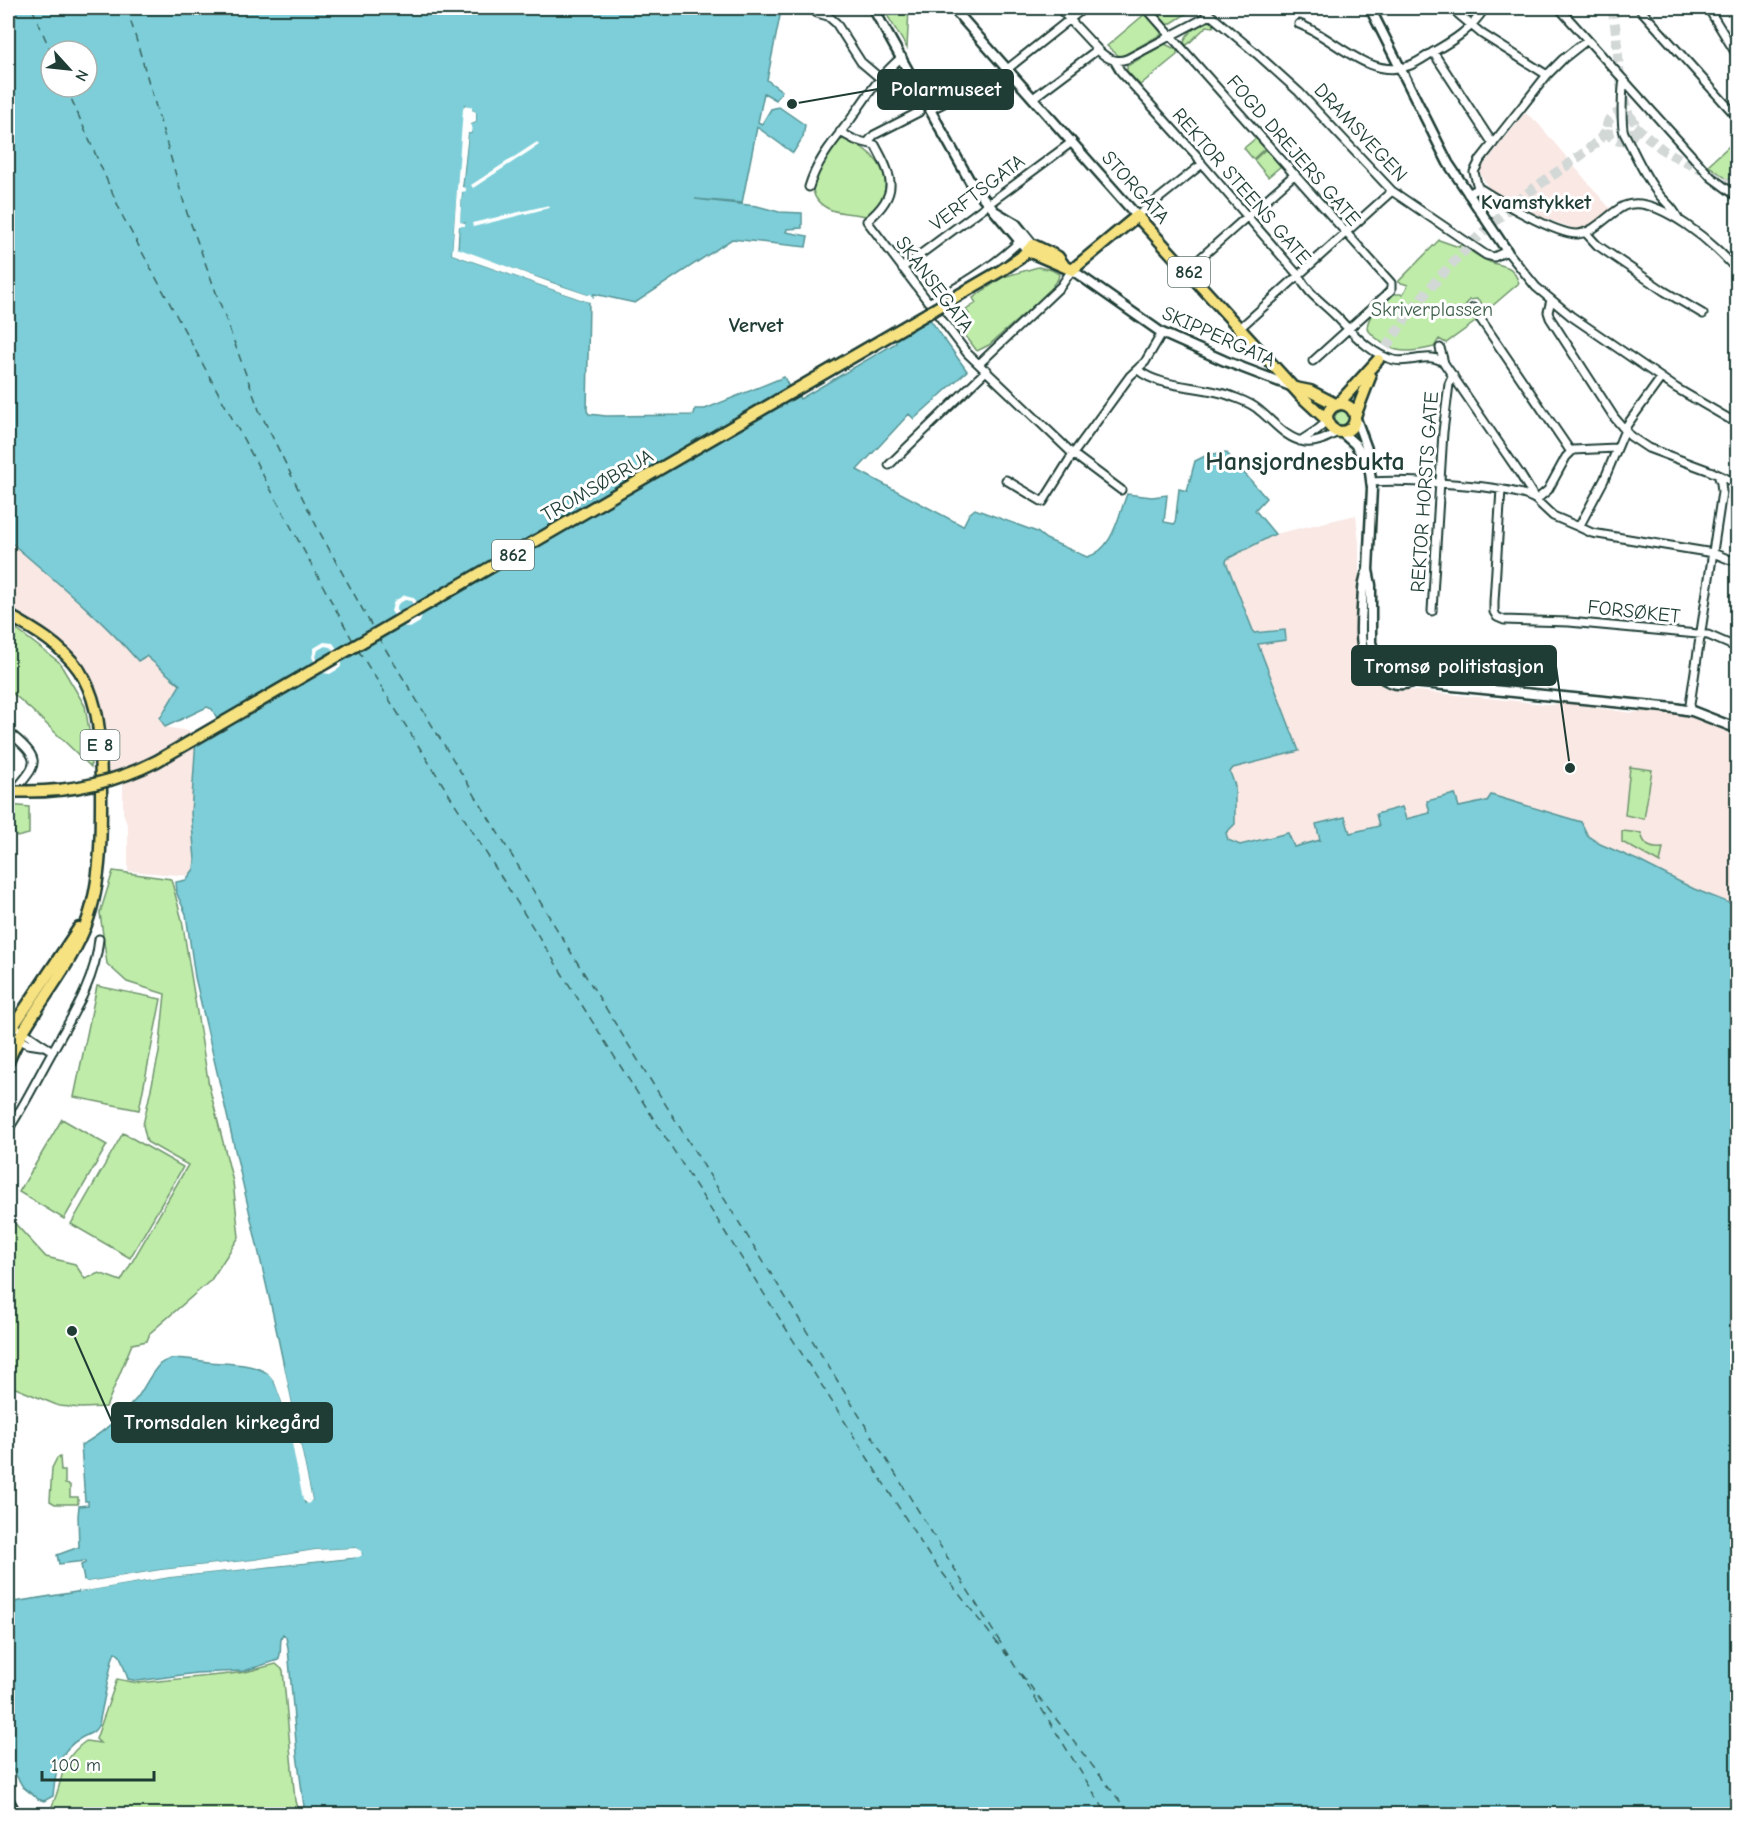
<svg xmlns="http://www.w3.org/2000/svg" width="1745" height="1822" font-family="'Comic Neue',sans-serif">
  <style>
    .built { fill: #f9e8e4 }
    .green { fill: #bfeca9; stroke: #6f946e; stroke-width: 1.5 }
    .water { fill: #7dced8; stroke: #579496; stroke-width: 1.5; fill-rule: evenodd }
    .pier { fill: #fff; fill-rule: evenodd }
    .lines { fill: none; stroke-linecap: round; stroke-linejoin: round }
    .ferry { stroke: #36615d; stroke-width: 1.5; stroke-dasharray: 8 6; stroke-linecap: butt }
    .primary-tunnel { stroke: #d2d8d6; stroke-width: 10; stroke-dasharray: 10 5; stroke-linecap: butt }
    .minor-casing { stroke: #1f3d34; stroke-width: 11 }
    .tertiary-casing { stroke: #1f3d34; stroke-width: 13 }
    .primary-casing { stroke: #1f3d34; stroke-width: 15 }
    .trunk-casing { stroke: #1f3d34; stroke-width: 15 }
    .minor { stroke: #fff; stroke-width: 7 }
    .tertiary { stroke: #fff; stroke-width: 8 }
    .primary { stroke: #f6e281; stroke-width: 10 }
    .trunk { stroke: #f6e281; stroke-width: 10 }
    .primary-bridge-casing { stroke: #1f3d34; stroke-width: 15; stroke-linecap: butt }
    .primary-bridge { stroke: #f6e281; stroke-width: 10 }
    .labels { text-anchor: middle; stroke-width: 6; stroke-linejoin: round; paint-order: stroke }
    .shield { fill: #fff; stroke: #627771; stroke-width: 1.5 }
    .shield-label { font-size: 18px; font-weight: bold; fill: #1f3d34 }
    .street-label { font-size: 20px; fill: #1f3d34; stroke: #fff }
    .park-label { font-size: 20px; fill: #3f604b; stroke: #fff }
    .neighbourhood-label { font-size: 21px; font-weight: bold; fill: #1f3d34; stroke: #fff }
    .district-label { font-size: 26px; font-weight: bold; fill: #1f3d34; stroke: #fff }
    .leader { fill: none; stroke: #1f3d34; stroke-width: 2 }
    .callout-dot { fill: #1f3d34; stroke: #fff; stroke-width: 2 }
    .callout { fill: #1f3d34; stroke: #1f3d34; stroke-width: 2 }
    .callout-label { font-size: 21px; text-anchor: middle; font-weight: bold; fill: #fff }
  </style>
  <rect width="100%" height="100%" fill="#fff"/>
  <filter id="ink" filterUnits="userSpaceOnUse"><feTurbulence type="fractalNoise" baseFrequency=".0167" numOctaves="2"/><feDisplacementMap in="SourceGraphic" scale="12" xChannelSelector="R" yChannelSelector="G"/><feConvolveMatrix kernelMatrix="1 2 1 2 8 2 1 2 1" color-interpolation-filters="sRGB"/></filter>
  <g filter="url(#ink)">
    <!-- built -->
    <path class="built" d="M1525 113 1536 121 1612 211 1581 231 1533 214 1490 191 1479 171Z
      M1356 515 1359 543V661L1388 688 1554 705 1558 702 1632 713 1656 707 1737 730V906L1694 889 1637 859 1600 844 1588 836 1487 801 1458 807 1427 801 1430 813 1406 819 1402 807 1376 814 1379 826 1349 833 1345 817 1317 824 1321 840 1293 847 1288 833 1240 845 1228 840 1226 833 1235 786 1230 772 1233 768 1299 751 1257 644 1285 630 1254 633 1226 562 1227 559 1275 534Z
      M8 540 73 595 117 637 138 661 146 656 180 685 160 718 165 727 195 732 196 738 191 813 195 860 194 869 191 876 128 871V828L123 812V774L100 783 102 712 73 658 8 623Z"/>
    <!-- green -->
    <path class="green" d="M885 8H909L907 48 887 15Z
      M1149 8H1191L1189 12 1167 26Z
      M1457 8H1482L1471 21Z
      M1146 13 1162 34 1124 55 1119 56 1107 46Z
      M1211 21 1215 24 1213 27 1207 26 1187 45 1184 43C1186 31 1200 24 1211 21Z
      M1165 44 1177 50V55L1140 85 1127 71V66Z
      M1256 138 1265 148 1253 159 1244 148Z
      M844 139C869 147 895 172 882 199 878 206 874 213 866 216 855 213 839 214 829 209 795 193 824 159 837 141Z
      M1737 139V178L1727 179 1708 165Z
      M1266 149 1281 166 1268 177 1254 160Z
      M1439 240 1459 247 1461 244C1471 251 1479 258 1490 262 1507 268 1511 263 1519 283L1484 313 1481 302 1477 299 1469 300 1464 309 1470 317 1478 320 1446 343 1439 339 1434 347C1403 355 1388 353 1367 329 1367 315 1381 303 1391 294H1403L1408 285 1398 282Z
      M1038 267 1052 270 1059 274 1058 279 1053 285 1055 287 989 345 977 351 956 323 969 314 966 310 976 303 973 298 1003 277Z
      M1335 418a7 7 0 1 1 14 0a7 7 0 1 1-14 0Z
      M8 623 59 662 85 706 90 736 91 767 37 715 8 689Z
      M1630 767 1652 770 1644 819 1625 815Z
      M10 805 29 807V834L17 837C10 826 9 818 10 805Z
      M1622 831 1641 833C1644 846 1650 849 1663 848L1660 863 1622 842Z
      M113 871 171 879 182 920 209 1086 233 1182 239 1237 211 1280 150 1333 147 1341 132 1344 106 1407 81 1408 59 1406 8 1385V1216L46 1257 75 1264 85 1279 99 1273 121 1281 188 1165 147 1142 143 1125 159 1053 165 994 127 982 107 964 100 913Z
      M97 986 161 999 139 1110 74 1097Z
      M62 1119 107 1145 64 1219 19 1192Z
      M123 1133 183 1167 130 1258 71 1224Z
      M60 1457 61 1471H65V1484L70 1485V1497H78V1504H55L50 1501 52 1468 57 1458Z
      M276 1664 283 1670 295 1801 299 1814H59L52 1806C65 1778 58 1761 86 1741L100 1743 96 1739 117 1679 138 1683 230 1674 245 1672Z"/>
    <!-- water -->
    <path class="water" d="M8 8H778L781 11 767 80 782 91 776 100 764 93 758 122 762 124 771 109 779 107 805 125 803 137 793 153 757 127 742 203 695 199 757 206 779 212 802 213V228L787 229 786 232 808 236 806 247 732 239 635 303 594 294 593 297 458 250 459 226 464 223H459L468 133H471L469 125 476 122V113L465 105 452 254 589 302 587 411 589 414 606 416 694 415 695 409H705L784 377 789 387 792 386 800 399 896 343 889 330 929 318 967 371 914 419 909 414 857 470 963 526 969 514 975 509 1037 532 1046 539 1087 557C1113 550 1118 517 1127 494L1152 497 1167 495 1164 522 1175 524 1179 489 1187 491 1195 461 1207 455 1226 452 1266 498 1255 510 1275 534 1227 559 1226 562 1254 633 1285 630 1286 640 1258 644 1299 751 1233 768 1230 772 1235 786V824L1226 833 1228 840 1240 845 1288 833 1294 847 1320 840 1316 824 1345 817 1350 833 1379 826 1376 814 1402 807 1406 819 1430 813 1427 801 1455 794 1459 807 1487 801 1491 795 1581 822 1588 836 1600 844 1637 860 1694 889 1737 906V1814H305L297 1754 288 1648 286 1637 283 1634C278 1642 283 1652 278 1660L244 1671 196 1673 138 1681 128 1679 120 1656 115 1652 112 1660 99 1724C94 1734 90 1733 81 1738 58 1750 55 1773 53 1796L44 1801 38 1799 23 1787 8 1762V1603L170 1577 353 1558 362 1554 356 1548 315 1550 254 1560 161 1570 87 1582 84 1580 81 1565 85 1563V1561L59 1564 57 1555 79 1547 78 1516 79 1506 88 1505V1501H85L81 1445C99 1437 124 1413 137 1398 145 1387 150 1374 160 1364 172 1354 195 1360 209 1362 227 1364 252 1363 267 1373 285 1385 299 1479 305 1503L312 1500 273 1314 195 977 186 914 177 894 176 882 186 880 194 869 195 860 191 813 196 738 220 724 212 709 207 707 165 727 160 718 180 685 146 656 138 661C99 616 53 579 8 540ZM51 51H87V87H51Z"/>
    <!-- pier -->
    <path class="pier" d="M465 105 472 107V110L476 112V122L469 125H472L471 133H468L462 187 466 188V191L462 192 460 222 465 223V226H459L457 248 552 283 588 295 591 294 593 297 589 302 452 254 463 109Z
      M537 142 539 145 473 188 471 185Z
      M549 205V208L473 227 472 223Z
      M795 385 801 395 422 615 420 622 410 628 403 626 343 661 340 668 330 674 323 673 192 749 193 737 315 663 312 657 314 648 324 642 333 643 338 650 395 617 391 611 394 601 405 595 413 597 418 603ZM405 600 411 601 414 606 399 614 396 610 398 604ZM325 646 331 647 334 652 319 661 316 657 318 650Z
      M284 1366 312 1500 308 1504 303 1500 286 1413 275 1383 268 1374 271 1372 278 1381 288 1412 308 1501 309 1500 281 1367Z
      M356 1548 361 1551 362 1555 359 1557 170 1577 79 1592 81 1588 170 1574 358 1553 355 1551 315 1553 254 1563 161 1573 87 1585 83 1583 84 1580 87 1582 161 1570 254 1560 315 1550Z"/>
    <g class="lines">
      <!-- ferry -->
      <path class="ferry" d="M32 8 51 52
        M127 8 187 213 259 410 319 531 374 630
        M66 87 123 217 354 643
        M378 637 577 962 1107 1814
        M358 650 930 1557 1009 1658
        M1021 1674 1130 1814"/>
      <!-- primary-tunnel -->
      <path class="primary-tunnel" d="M1612 8C1620 43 1616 83 1629 115
        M1607 127a14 14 0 1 1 28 0a14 14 0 1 1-28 0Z
        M1635 126 1663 150 1738 189
        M1378 360C1392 339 1404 319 1420 300 1451 262 1487 227 1524 196 1551 174 1584 158 1607 131"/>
      <defs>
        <path id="minor" d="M812 8 817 13 828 16 836 23 861 62 881 79
          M1059 8 1100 52C1108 59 1116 63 1127 59L1210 15
          M1146 8 1391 283V290L1385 296 1313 361
          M1202 8 1257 54 1299 92 1392 191 1486 255 1494 257 1507 251 1536 287 1571 316 1676 388 1738 424
          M1451 8 1482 34 1547 75
          M1559 8 1711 177 1738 197
          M1639 8 1738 118
          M1708 8 1738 57
          M1299 24C1334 37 1368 80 1408 66 1417 63 1425 57 1433 52 1456 39 1470 30 1485 8
          M1433 52 1493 144
          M1114 60 1121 72 1197 156 1202 164 1298 275C1311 297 1319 299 1336 316 1352 332 1371 355 1394 360 1411 364 1429 351 1444 363
          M1624 80C1622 89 1621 125 1624 133 1635 153 1643 174 1657 192 1665 203 1672 205 1678 218
          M1033 98 1097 50
          M930 110 1001 74 1084 8
          M840 132 855 140 875 145C893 178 900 194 867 221L967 353 1073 454 1121 490
          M867 143 874 135 919 112
          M809 187C817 160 834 141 851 119 866 97 881 74 902 57
          M1478 188 1474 172 1480 160 1547 75 1563 59 1587 40
          M1468 194 1479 188C1498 200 1556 235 1578 234 1596 232 1608 214 1624 206 1656 192 1720 248 1738 272
          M1137 216 1202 164
          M1585 232 1597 245 1664 291 1703 314
          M902 268 1072 142
          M1187 270 1295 174
          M1551 300 1548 312 1550 318 1614 417 1630 436 1648 448 1710 471 1738 484
          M930 302C961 286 995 265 1020 241
          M1473 308 1571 452
          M1240 328 1392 191
          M1440 348 1444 363 1520 474 1536 500 1553 516 1579 527 1604 480 1627 425 1661 378
          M980 363 1061 286 1072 270
          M1138 370C1161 389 1202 385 1231 396 1241 400 1252 403 1260 411 1275 423 1285 438 1305 442 1318 444 1329 436 1340 431
          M1300 441 1317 430 1328 421
          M889 465 987 370
          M1006 480 1043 502 1073 454 1130 376 1145 362 1162 333
          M1371 482C1401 480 1513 484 1536 500L1548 490 1566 457 1573 450 1616 448
          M1501 489 1494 602V612L1497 617 1504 620 1569 622 1708 635 1738 648
          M1579 527 1592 533 1713 553 1738 563
          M1432 611 1443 432 1449 384 1453 375
          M1689 711 1722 492 1721 483 1718 475
          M8 732C53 766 28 767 8 802
          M8 1024C25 1030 37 1043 53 1051
          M8 1035 28 1044 41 1046
          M8 1130C24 1106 37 1079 51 1054 72 1016 95 982 99 939"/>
        <path id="tertiary" d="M873 8 971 183 1028 251
          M953 8 1137 216
          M1370 8 1448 163 1507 251
          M996 212 1016 224 1033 245
          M1072 270 1162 333 1225 361 1293 387
          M1355 416 1367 449 1372 488 1368 570 1371 585V643L1377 658 1386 669 1413 682 1674 708 1692 711 1738 729
          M1340 431 1355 444 1367 463
          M1368 570C1362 581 1363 594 1362 607 1361 619 1360 633 1362 645 1366 669 1388 691 1413 682"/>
        <path id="primary" d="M1028 251 1072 270 1137 216 1300 395 1328 421
          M1002 270 1020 258 1033 245 1058 257 1065 267
          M1295 388 1310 391 1337 405 1378 360
          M1327 418a14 14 0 1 1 28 0a14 14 0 1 1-28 0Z
          M1355 416 1370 377"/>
        <path id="trunk" d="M8 615C35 630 61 645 79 670 86 681 92 695 95 708 101 731 100 756 101 780 101 830 103 886 83 932 63 979 27 1015 8 1062
          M8 1034 79 928
          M8 1801 15 1814"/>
      </defs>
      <!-- minor casing -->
      <use href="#minor" class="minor-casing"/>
      <!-- tertiary casing -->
      <use href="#tertiary" class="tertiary-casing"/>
      <!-- primary casing -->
      <use href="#primary" class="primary-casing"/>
      <!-- trunk casing -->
      <use href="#trunk" class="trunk-casing"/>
      <!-- minor -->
      <use href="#minor" class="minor"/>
      <!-- tertiary -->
      <use href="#tertiary" class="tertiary"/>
      <!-- primary -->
      <use href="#primary" class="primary"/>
      <!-- trunk -->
      <use href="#trunk" class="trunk"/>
      <defs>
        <path id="primary-bridge" d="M8 791C60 794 110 785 157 761L1002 270"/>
      </defs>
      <!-- primary-bridge casing -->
      <use href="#primary-bridge" class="primary-bridge-casing"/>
      <!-- primary-bridge -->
      <use href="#primary-bridge" class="primary-bridge"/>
    </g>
  </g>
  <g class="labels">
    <!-- shield labels -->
    <g class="shield">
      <rect x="1168" y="257" width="42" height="30" rx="4.5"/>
      <rect x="492" y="540" width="42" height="30" rx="4.5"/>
      <rect x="80.5" y="730" width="39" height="30" rx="4.5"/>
    </g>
    <g class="shield-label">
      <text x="1189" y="278">862</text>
      <text x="513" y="561">862</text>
      <text x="100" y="751">E 8</text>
    </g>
    <!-- street labels -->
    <g class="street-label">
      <text transform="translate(1361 132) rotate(47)" y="7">DRAMSVEGEN</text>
      <text transform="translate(1294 150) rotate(49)" y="7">FOGD DREJERS GATE</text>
      <text transform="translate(1242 186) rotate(49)" y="7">REKTOR STEENS GATE</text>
      <text transform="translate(1136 187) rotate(48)" y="7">STORGATA</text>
      <text transform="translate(977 192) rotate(-37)" y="7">VERFTSGATA</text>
      <text transform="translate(935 284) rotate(53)" y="7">SKANSEGATA</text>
      <text transform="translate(1219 336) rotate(24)" y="7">SKIPPERGATA</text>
      <text transform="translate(597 485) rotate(-30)" y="7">TROMSØBRUA</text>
      <text transform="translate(1424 492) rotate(-86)" y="7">REKTOR HORSTS GATE</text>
      <text transform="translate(1634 611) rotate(6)" y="7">FORSØKET</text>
    </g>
    <!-- park labels -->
    <g class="park-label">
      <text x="1432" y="316">Skriverplassen</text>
    </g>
    <!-- neighbourhood labels -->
    <g class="neighbourhood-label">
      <text x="1536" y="209">Kvamstykket</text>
      <text x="756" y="332">Vervet</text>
    </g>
    <!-- district labels -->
    <g class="district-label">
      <text x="1305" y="470">Hansjordnesbukta</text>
    </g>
  </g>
  <!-- callouts -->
  <path class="leader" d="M792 104L878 89M1570 768L1556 666M72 1331L112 1422"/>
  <g class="callout-dot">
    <circle cx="792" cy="104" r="6"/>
    <circle cx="1570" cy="768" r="6"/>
    <circle cx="72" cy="1331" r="6"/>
  </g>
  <g class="callout">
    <rect x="878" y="70" width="135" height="39" rx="6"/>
    <rect x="1352" y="646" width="204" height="39" rx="6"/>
    <rect x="112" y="1403" width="220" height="39" rx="6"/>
  </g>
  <g class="callout-label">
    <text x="946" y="96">Polarmuseet</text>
    <text x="1454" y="673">Tromsø politistasjon</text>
    <text x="222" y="1429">Tromsdalen kirkegård</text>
  </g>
  <!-- margin -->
  <rect width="1745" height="1822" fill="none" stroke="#fff" stroke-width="30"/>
  <rect x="15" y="15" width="1715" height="1792" fill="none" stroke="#1f3d34" stroke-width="2" filter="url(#ink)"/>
  <!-- north arrow -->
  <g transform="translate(69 69) rotate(117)"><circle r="28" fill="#ffffff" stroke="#a5b1ae" stroke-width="1.5"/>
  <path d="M0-4.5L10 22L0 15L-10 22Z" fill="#1f3d34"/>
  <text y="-9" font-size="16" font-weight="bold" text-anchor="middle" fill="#1f3d34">N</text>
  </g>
  <!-- scale -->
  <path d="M42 1771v9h112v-9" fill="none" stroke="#1f3d34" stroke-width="3"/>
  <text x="51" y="1771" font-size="18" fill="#1f3d34" stroke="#ffffff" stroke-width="4.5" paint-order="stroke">100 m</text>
</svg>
